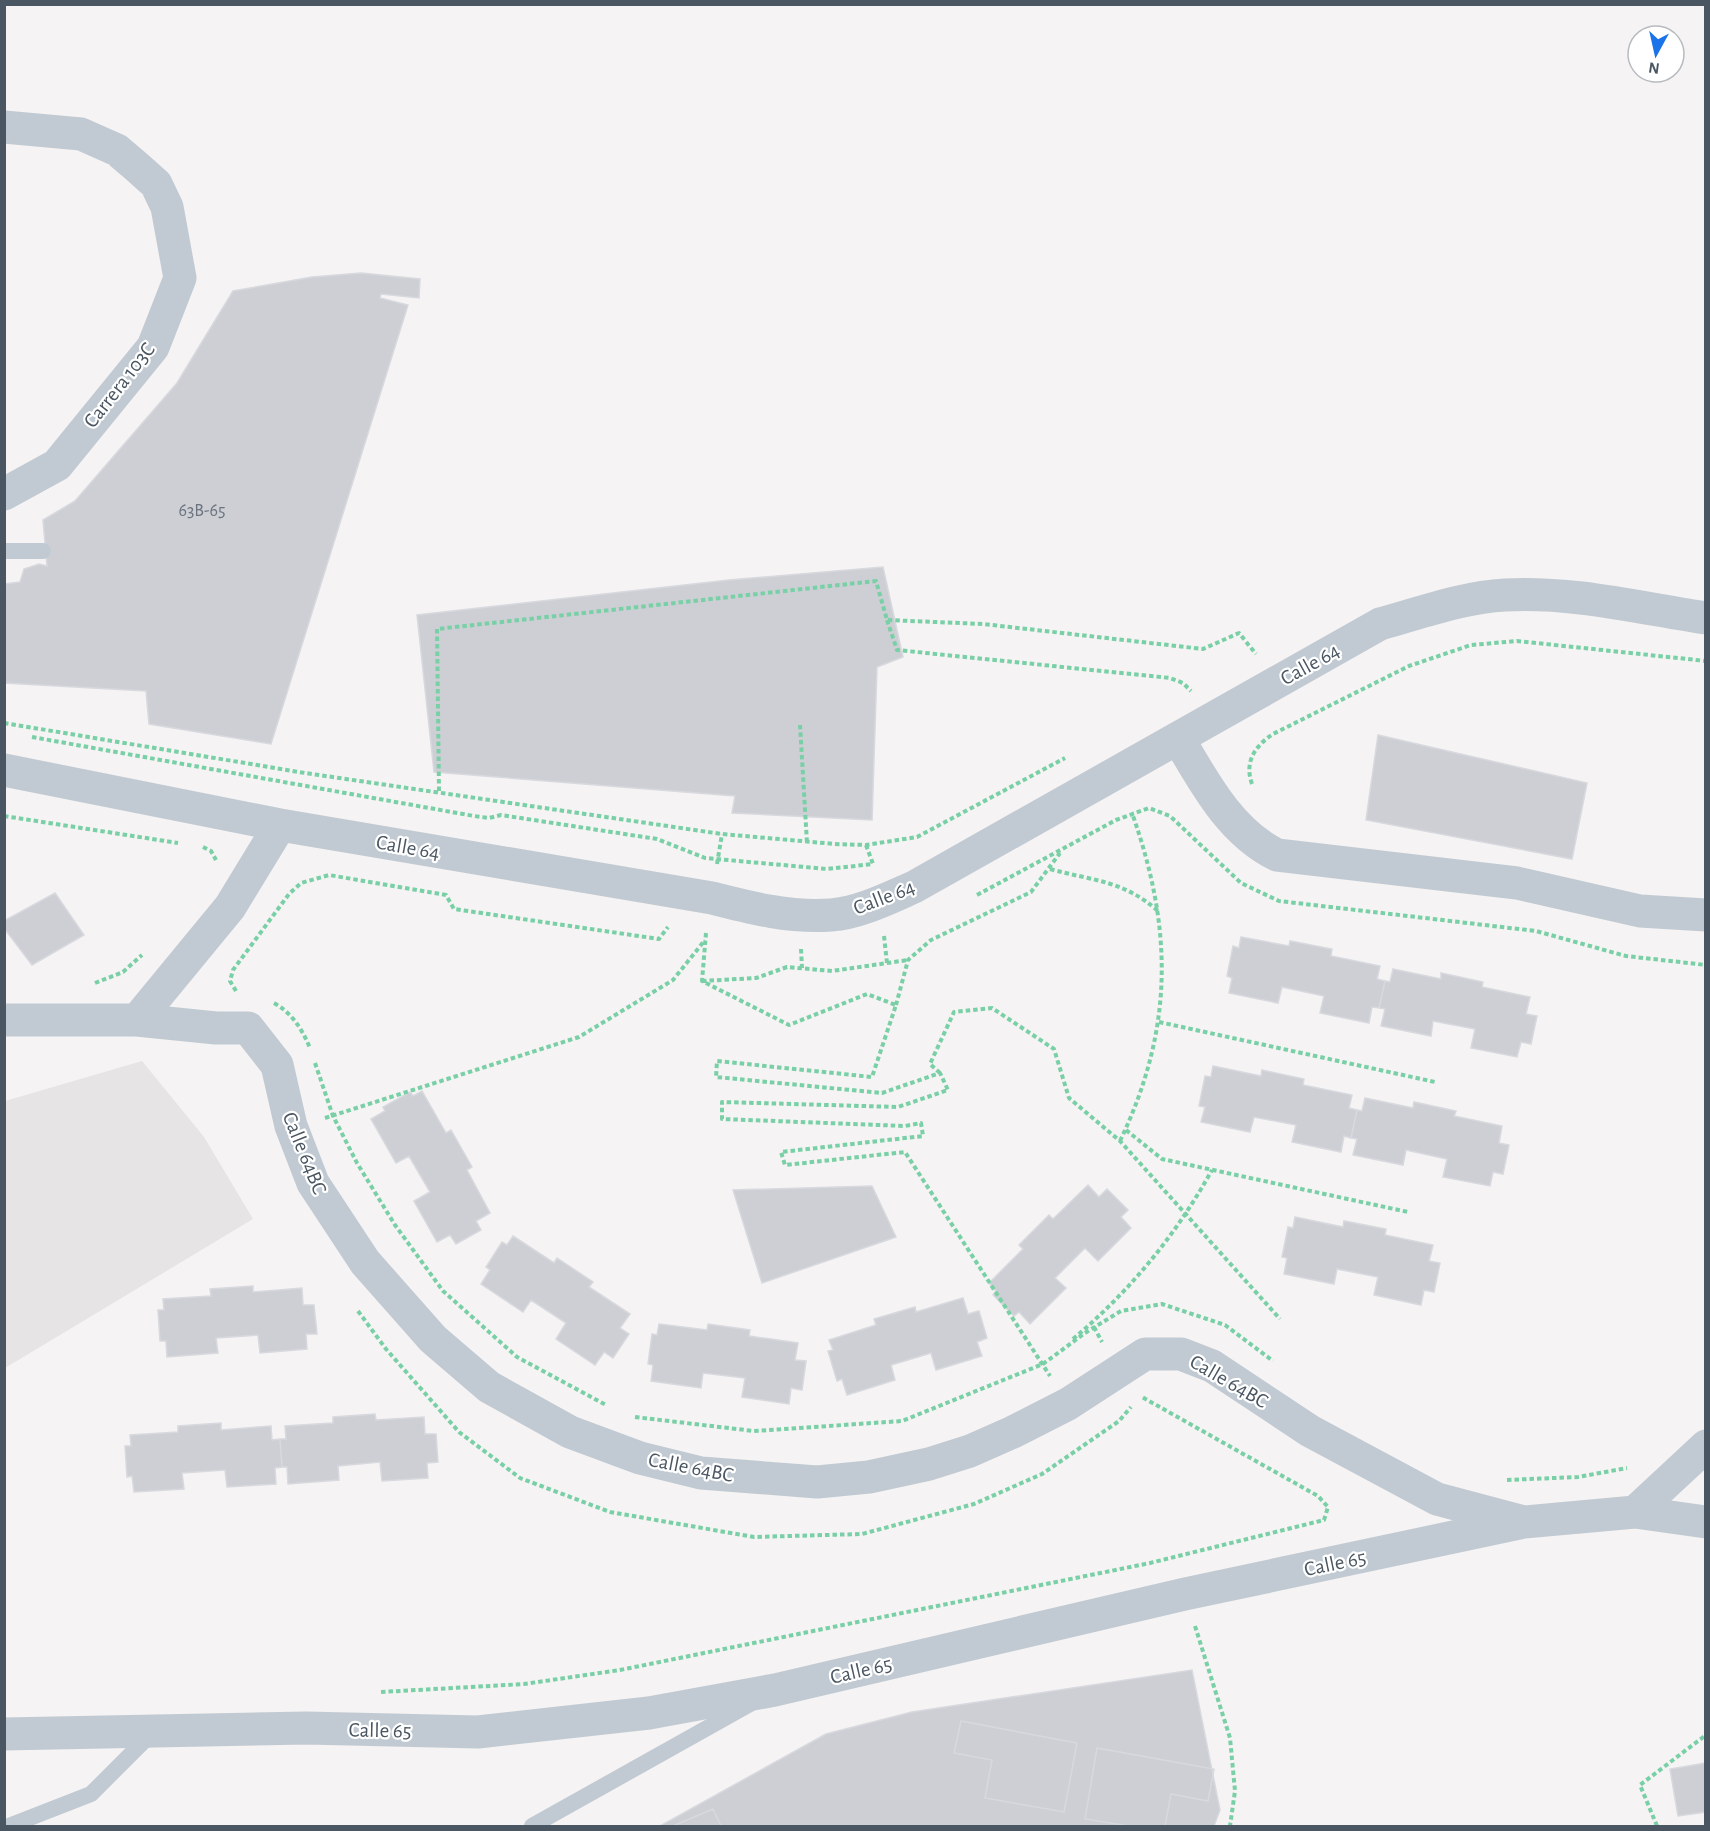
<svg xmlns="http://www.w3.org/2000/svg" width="1710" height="1831" font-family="'Alegreya Sans',sans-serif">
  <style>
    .education { fill: #e6e4e5 }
    .building { fill: #cdcfd5; stroke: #d7d9de; stroke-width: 1.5 }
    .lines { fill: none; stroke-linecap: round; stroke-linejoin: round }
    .path { stroke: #7ad0a6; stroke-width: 4; stroke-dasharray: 4.5 3; stroke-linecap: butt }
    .service { stroke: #c1cad2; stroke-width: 16 }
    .minor { stroke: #c1cad2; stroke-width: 33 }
    .labels { text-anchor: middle; stroke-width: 4.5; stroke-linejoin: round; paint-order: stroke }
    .number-label { font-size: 18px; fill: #6b747e }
    .street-label { font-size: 21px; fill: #4a5661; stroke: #fff }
  </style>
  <rect width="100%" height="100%" fill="#f5f3f3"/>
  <!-- education -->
  <path class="education" d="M142 1061 204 1137 253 1219 5 1368V1101Z"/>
  <!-- building -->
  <path class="building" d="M361 273 420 279 419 298 381 294 380 298 408 305 271 744 149 724 146 691 4 683V584L20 582 24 569 39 564 47 566 43 520 75 501 177 383 233 291 312 277Z
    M883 567 903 657 877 667 872 820 732 813 735 796 434 772 417 615 729 580Z
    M1378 735 1587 783 1572 859 1366 820Z
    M55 893 84 935 32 965 4 928V921Z
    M1241 937 1289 946 1290 941 1332 949 1331 956 1380 966 1377 979 1385 981 1379 1008 1372 1007 1369 1023 1320 1013 1324 996 1282 987 1278 1003 1229 993 1232 978 1227 976 1233 946 1239 948Z
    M1393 969 1441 979V973L1483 982 1482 987 1530 997 1526 1014 1537 1016 1531 1044 1521 1042 1517 1057 1471 1048 1475 1029 1433 1021 1431 1036 1381 1026 1385 1009 1379 1008 1385 981 1390 982Z
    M1213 1066 1261 1076 1262 1070 1304 1079 1303 1085 1352 1095 1349 1108 1357 1110 1351 1138 1344 1136 1341 1152 1292 1142 1296 1125 1254 1117 1250 1132 1201 1122 1205 1107 1199 1106 1205 1076 1211 1077Z
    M422 1091 446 1133 451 1130 472 1167 467 1170 490 1213 476 1221 481 1230 456 1244 450 1235 437 1242 414 1201 430 1192 409 1156 396 1163 371 1119 385 1111 383 1107 410 1092 413 1096Z
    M1365 1098 1413 1108 1414 1102 1456 1111 1454 1116 1502 1126 1499 1143 1509 1145 1503 1174 1493 1172 1490 1186 1443 1177 1447 1159 1406 1150 1403 1165 1353 1155 1357 1139 1351 1138 1357 1110 1362 1111Z
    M1088 1185 1099 1197 1107 1189 1128 1210 1121 1217 1131 1228 1098 1261 1085 1248 1055 1278 1066 1288 1030 1324 1019 1312 1014 1316 993 1295 996 1291 989 1283 1023 1249 1019 1245 1049 1215 1053 1219Z
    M872 1186 896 1237 762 1283 733 1190Z
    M1295 1217 1343 1227 1344 1221 1386 1229 1385 1235 1433 1245 1429 1261 1440 1263 1434 1292 1424 1290 1421 1305 1374 1295 1378 1277 1337 1269 1334 1284 1284 1274 1287 1258 1282 1257 1288 1227 1293 1228Z
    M513 1236 554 1263 557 1258 593 1282 589 1287 630 1314 620 1328 629 1334 613 1358 604 1352 595 1365 556 1339 566 1323 531 1300 523 1312 481 1284 490 1270 486 1267 502 1242 507 1245Z
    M253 1286V1292L302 1288 303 1305H314L317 1334H306L307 1349 260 1353 258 1335 216 1338 218 1353 167 1357 166 1341H160L158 1310H164L163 1299 211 1296 210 1289Z
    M963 1298 968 1314 979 1311 987 1338 977 1342 982 1356 936 1370 931 1353 891 1365 895 1380 847 1395 842 1379 837 1381 828 1351 833 1350 829 1340 876 1325 874 1319 915 1307 916 1312Z
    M659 1324 707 1330 708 1324 750 1330 749 1336 798 1343 795 1360 806 1361 802 1390 791 1388 789 1404 742 1397 745 1378 703 1373 701 1388 651 1381 653 1365 648 1364 652 1334 657 1335Z
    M375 1414 376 1420 424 1417 425 1434H436L438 1462 427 1463 428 1478 382 1481 380 1462 338 1466 339 1480 288 1484 287 1467H282L280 1439H286L285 1426 333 1423V1417Z
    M221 1423V1430L271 1426 272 1440 280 1439 282 1467 275 1468 276 1484 227 1487 225 1470 182 1473 184 1489 134 1492 132 1476 127 1477 125 1446H131L130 1435 178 1432V1426Z
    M1192 1670 1220 1810 1214 1826H660L826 1734 912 1712Z
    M961 1721 1077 1743 1064 1812 985 1798 992 1760 954 1753Z
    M1097 1748 1214 1769 1208 1801 1171 1794 1165 1826H1129L1085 1819Z
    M1706 1763V1812L1678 1816 1670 1769Z
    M713 1809 721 1826H673Z"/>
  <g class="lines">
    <!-- path -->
    <path class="path" d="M887 620 897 650 1170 678 1183 683 1191 691
      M4 723 305 773 722 834 835 844 866 845 917 837 1065 758
      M800 725 807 843
      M32 737 474 816 489 818 501 815 657 839 705 858 827 869 873 864
      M1252 784C1244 762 1255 746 1273 734L1409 666 1471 645 1517 641 1706 661
      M439 791 437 629 876 581 887 620 983 624 1203 649 1239 633 1256 654
      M4 816 178 843
      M866 845 873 864
      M203 847 211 851 216 860
      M717 864 722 834
      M1050 869C1093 881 1123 880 1158 911
      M977 895 1116 820 1149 808 1170 816 1241 883 1279 901 1536 931 1626 956 1706 965
      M706 933 702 981 789 1025 867 994 896 1005 872 1077 717 1061 716 1077 882 1093 940 1073 948 1090 898 1107 722 1102V1119L905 1126 921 1123 923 1136 781 1152 785 1165 905 1152 1050 1376
      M884 936 887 963
      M801 949 802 968
      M702 981 756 978 787 967 832 971 908 960
      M95 983 123 972 142 955
      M236 991 230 981 233 970 289 894 301 883 329 875 446 895 454 909 659 939 668 927
      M274 1003C292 1013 302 1029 310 1048
      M896 1005 908 960 931 940 1031 892 1060 853
      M1159 1022 1435 1082
      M315 1063 333 1116 357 1163 395 1225 443 1291 517 1357 606 1405
      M940 1073 930 1064 954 1012 992 1008 1054 1049 1069 1098 1120 1141 1280 1319
      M325 1118 579 1037 673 980 705 940
      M1126 1130 1162 1159 1408 1212
      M1120 1141C1174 1028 1173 929 1132 813
      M358 1311 386 1349 459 1432 520 1478 610 1512 754 1537 862 1534 974 1504 1042 1474 1119 1421 1131 1407
      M1094 1327 1102 1342
      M1073 1339C1130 1291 1176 1235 1212 1170
      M635 1417 754 1431 902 1421 1043 1364 1085 1333 1121 1311 1162 1304 1225 1325 1273 1361
      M1507 1480 1578 1477 1627 1468
      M1195 1626 1230 1738 1235 1791 1230 1826
      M1706 1681V1684
      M381 1692 524 1684 620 1670 1150 1563 1324 1520 1328 1507 1318 1496 1142 1397
      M1657 1826 1640 1785 1706 1735"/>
    <!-- service -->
    <path class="service" d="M4 551H43
      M9 1826 91 1794 152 1733
      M532 1826 750 1704"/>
    <!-- minor -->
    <path class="minor" d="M4 127 81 134 117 150 137 167 156 184 167 207 180 278 153 347 57 465 4 494
      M1178 738C1204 782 1230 832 1277 855L1517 883 1640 911 1706 915
      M4 770 280 825 712 898C751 908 790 918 831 915 859 913 889 898 914 887L1380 624C1420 613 1464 597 1505 595 1571 591 1640 608 1706 618
      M4 1020H137L216 1028H248L277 1065 291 1126 313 1183 365 1262 433 1339 489 1387 570 1432 640 1458 701 1473 817 1482 869 1477 929 1464 970 1451 1013 1432 1068 1404 1145 1354H1181L1212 1366 1310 1431 1437 1499 1524 1522
      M137 1020 230 907 280 825
      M1635 1512 1706 1446
      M4 1734 306 1728 478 1732 649 1713 775 1690 1185 1594 1524 1522 1635 1512 1706 1522"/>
  </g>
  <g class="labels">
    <!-- number labels -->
    <g class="number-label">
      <text x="202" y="516">63B-65</text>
    </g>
    <!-- street labels -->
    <g class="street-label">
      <text transform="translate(119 385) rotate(-52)" y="7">Carrera 103C</text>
      <text transform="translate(1310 664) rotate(-29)" y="7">Calle 64</text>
      <text transform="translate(408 847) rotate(10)" y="7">Calle 64</text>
      <text transform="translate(884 897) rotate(-21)" y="7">Calle 64</text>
      <text transform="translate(305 1153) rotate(68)" y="7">Calle 64BC</text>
      <text transform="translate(1229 1381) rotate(30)" y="7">Calle 64BC</text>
      <text transform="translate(691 1467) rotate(11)" y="7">Calle 64BC</text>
      <text transform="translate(1335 1563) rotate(-12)" y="7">Calle 65</text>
      <text transform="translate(861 1670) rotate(-13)" y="7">Calle 65</text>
      <text transform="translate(380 1730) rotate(1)" y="7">Calle 65</text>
    </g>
  </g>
  <!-- border -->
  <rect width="1710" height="1831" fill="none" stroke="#4a5661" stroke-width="12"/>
  <!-- north arrow -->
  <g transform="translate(1656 54) rotate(188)"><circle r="28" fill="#ffffff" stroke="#b7bbc0" stroke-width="1.5"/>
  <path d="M0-4.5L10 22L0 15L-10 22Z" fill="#1a73e8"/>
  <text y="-9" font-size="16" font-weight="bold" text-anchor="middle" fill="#4a5661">N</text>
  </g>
</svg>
